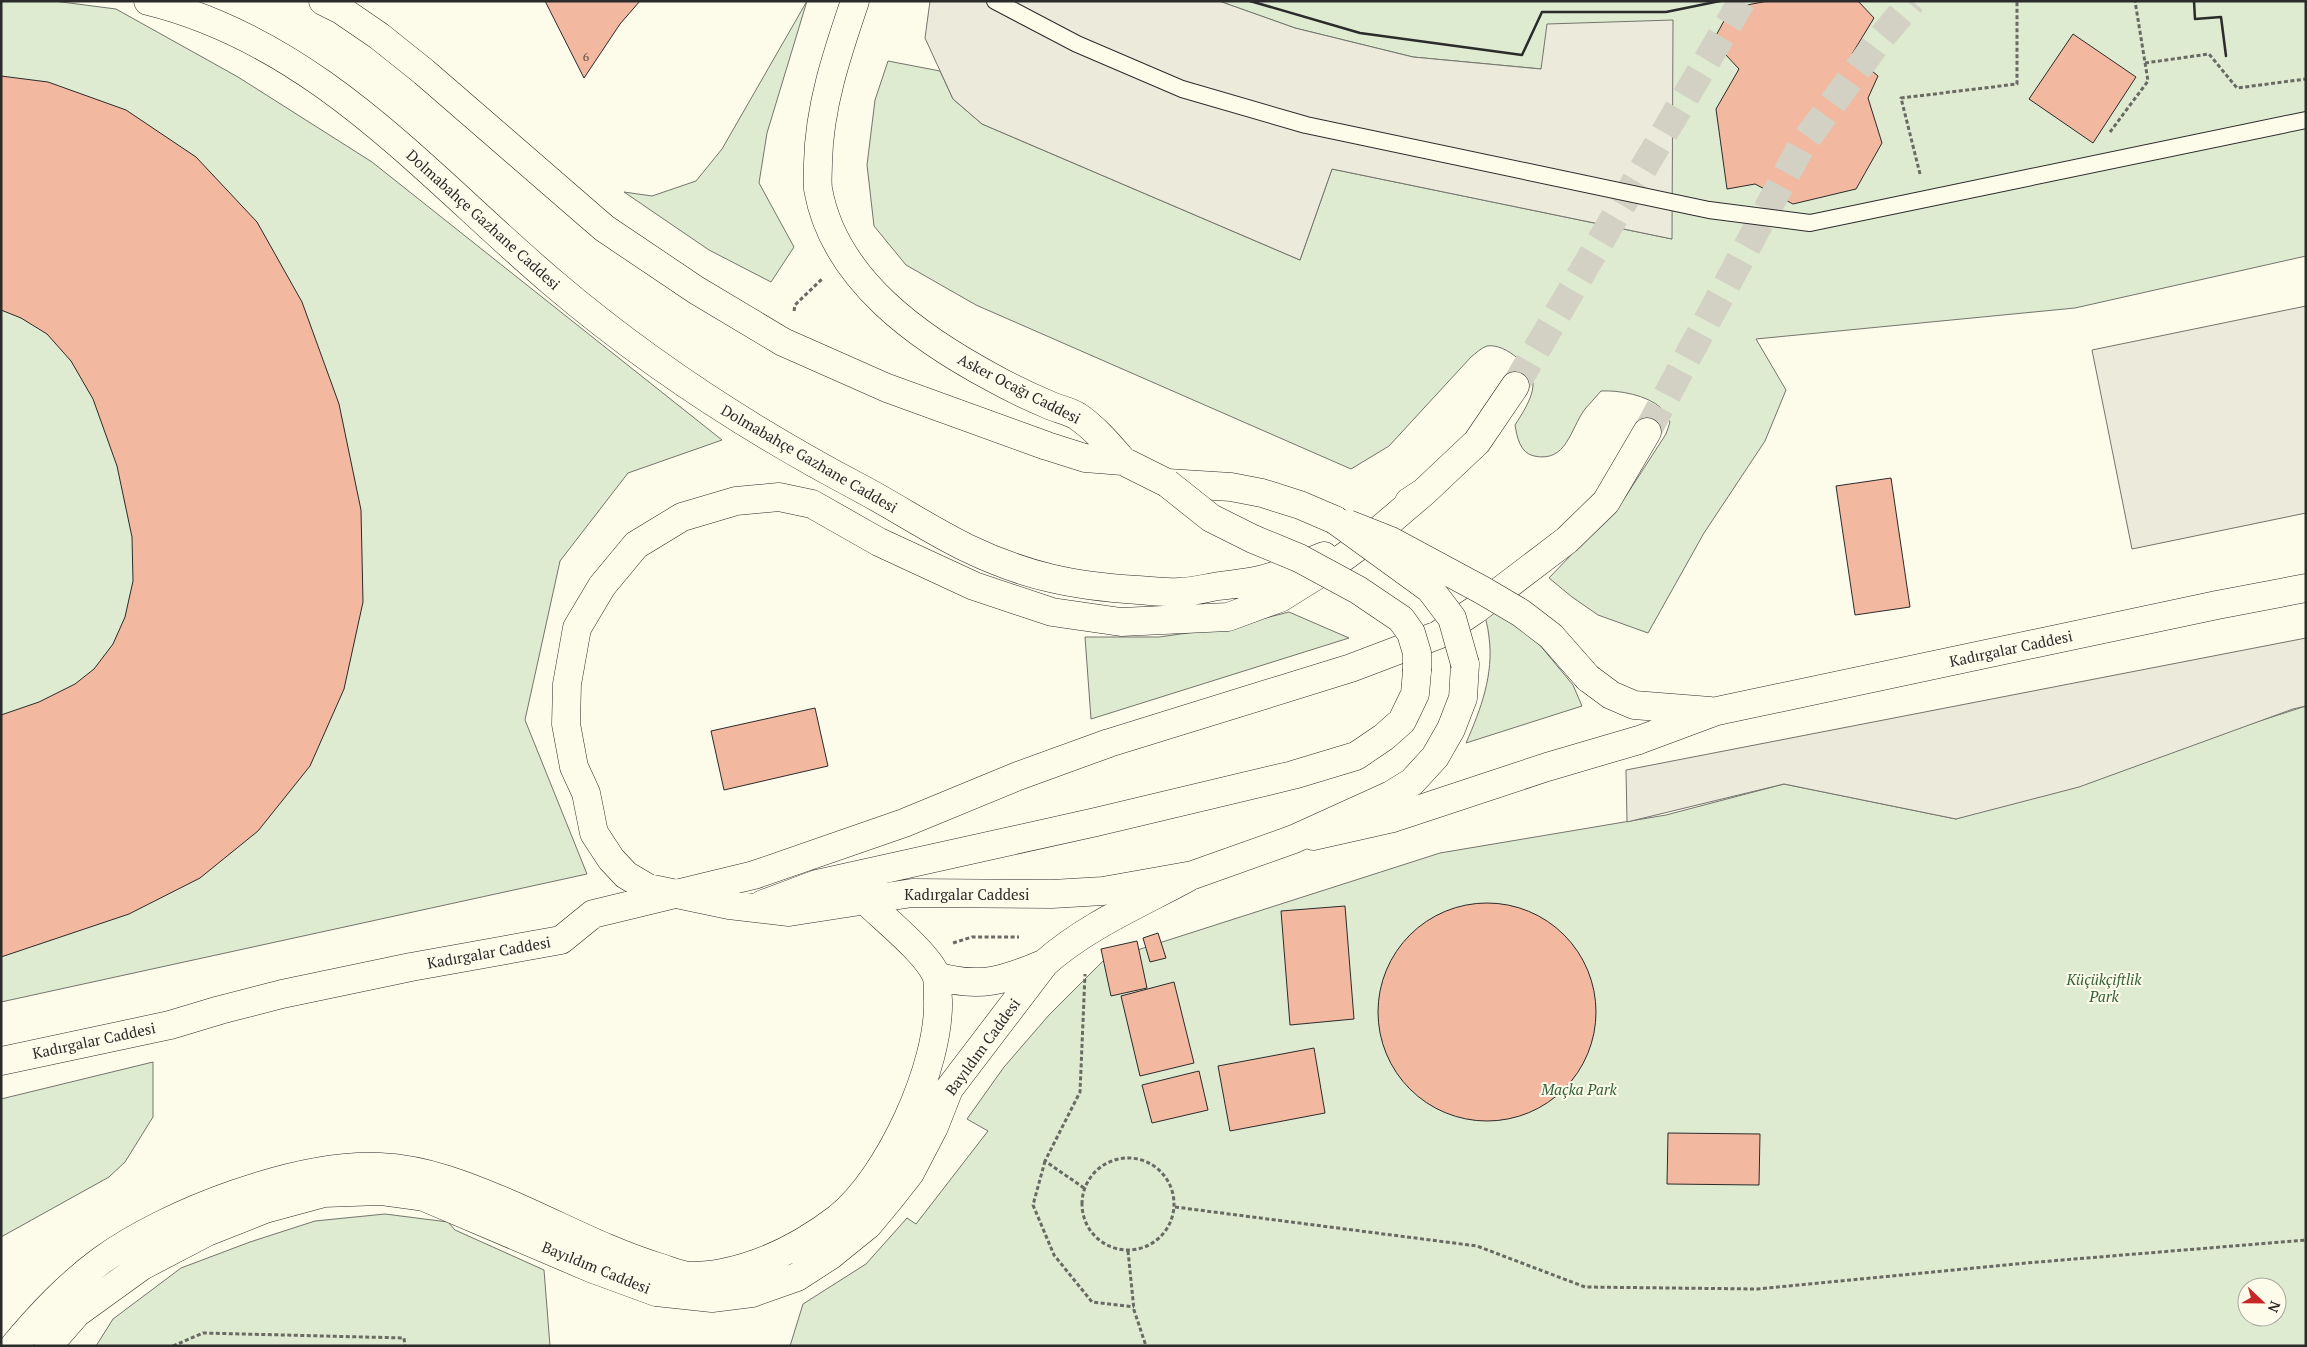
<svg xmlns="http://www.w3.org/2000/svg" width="2307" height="1347" font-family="'PT Serif',serif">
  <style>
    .green { fill: #deebd1; stroke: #74746e; fill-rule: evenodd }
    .parking { fill: #eceadb; stroke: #74746e }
    .building { fill: #f2b8a0; stroke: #2b2b2b }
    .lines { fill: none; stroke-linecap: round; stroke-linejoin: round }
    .primary-tunnel { stroke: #d3d1c4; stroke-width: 28; stroke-dasharray: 28 14; stroke-linecap: butt }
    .service-casing { stroke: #2b2b2b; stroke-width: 18 }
    .secondary-casing { stroke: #2b2b2b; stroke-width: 29 }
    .primary-casing { stroke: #2b2b2b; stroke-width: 29 }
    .path { stroke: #6a6964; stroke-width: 3; stroke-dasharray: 4 2.5; stroke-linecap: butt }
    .service { stroke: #fdfbea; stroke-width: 16 }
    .secondary { stroke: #fdfbea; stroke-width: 28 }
    .primary { stroke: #fdfbea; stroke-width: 28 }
    .secondary-bridge-casing { stroke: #2b2b2b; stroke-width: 29; stroke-linecap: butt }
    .primary-bridge-casing { stroke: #2b2b2b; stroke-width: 29; stroke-linecap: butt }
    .secondary-bridge { stroke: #fdfbea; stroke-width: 28 }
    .primary-bridge { stroke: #fdfbea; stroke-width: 28 }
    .wall { stroke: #2b2b2b; stroke-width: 2.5 }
    .labels { text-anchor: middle; stroke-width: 4; stroke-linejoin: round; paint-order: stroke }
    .number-label { font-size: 12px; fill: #5d4e48 }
    .street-label { font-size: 15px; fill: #2b2b2b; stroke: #fdfbea }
    .park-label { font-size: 15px; font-style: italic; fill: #34623c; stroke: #fdfbea }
  </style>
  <rect width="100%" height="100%" fill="#fdfbea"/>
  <!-- green -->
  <path class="green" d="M1 1H54L116 9 238 77 372 162 722 440 628 473 560 561 525 720 587 874 1 1002Z
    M807 1 767 133 759 183 794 247 771 282 709 250 624 192 652 196 696 181 722 149Z
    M1219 1H2306V256L2075 308 1756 339 1786 390 1765 441 1704 533 1648 633 1598 615 1572 597 1549 578 1622 502 1666 434 1670 422C1667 418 1665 412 1661 408 1647 395 1619 390 1601 391 1596 397 1590 403 1585 409 1570 429 1567 463 1534 456 1520 453 1517 437 1515 425 1522 414 1532 399 1533 386 1534 368 1506 343 1487 346 1481 348 1476 353 1471 357L1389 446 1351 469 976 305 906 265 874 226 867 165 875 100 888 61 940 71 953 99 982 124 1300 260 1332 169 1672 239 1542 69 1413 57 1295 28Z
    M1481 602 1529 632 1573 685 1582 706 1466 743C1481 709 1494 674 1489 637 1488 625 1484 614 1481 602Z
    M1289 612 1349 638 1091 719 1085 637H1159L1230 627Z
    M2306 706V1346H790L803 1304 866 1264 907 1218 916 1224 988 1131 967 1119 1004 1067 1049 1015 1103 961 1440 853 1666 815 1784 784 1956 819ZM2247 1287H2277V1317H2247Z
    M153 1062V1117L125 1162 109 1177 1 1237V1099Z
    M385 1214 448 1222 455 1230 544 1270 550 1346H96L113 1319 181 1268 250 1242 315 1221Z"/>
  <!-- parking -->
  <path class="parking" d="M930 1H1219L1295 28 1413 57 1541 69 1547 24 1673 20 1672 239 1332 169 1300 260 982 124 953 99 925 38Z
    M2306 306V513L2132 549 2092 350Z
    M2306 638V706L2293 709 2079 787 1956 819 1784 784 1627 822 1626 770Z"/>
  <!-- building -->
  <path class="building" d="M545 1H640L620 24 584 78Z
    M1768 1H1858L1874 18 1852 54 1878 76 1868 98 1882 143 1856 189 1793 204 1755 184 1727 189 1716 109 1739 69 1713 41 1731 8Z
    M2073 34 2136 77 2093 143 2029 99Z
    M1 76 48 82 126 110 196 157 257 222 302 302 339 404 361 510 363 602 344 689 310 766 258 831 200 878 129 914 1 957V715L39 702 75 684 94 669 113 644 125 617 133 581 132 537 117 466 93 399 71 361 47 334 21 318 1 310Z
    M1891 478 1910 607 1855 615 1836 486Z
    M815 708 828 766 724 790 711 731Z
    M1378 1012a109 109 0 1 1 218 0a109 109 0 1 1-218 0Z
    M1345 906 1354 1019 1290 1025 1281 911Z
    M1158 933 1166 958 1150 962 1143 938Z
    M1137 941 1147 988 1111 996 1101 949Z
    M1174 982 1194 1063 1140 1076 1121 996Z
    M1314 1048 1325 1113 1230 1131 1218 1066Z
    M1199 1071 1208 1110 1152 1123 1142 1085Z
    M1668 1133 1760 1134 1759 1185 1667 1184Z"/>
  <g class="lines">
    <!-- primary-tunnel -->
    <path class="primary-tunnel" d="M1515 386 1742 1
      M1647 432 1802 145 1880 39 1912 1"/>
    <defs>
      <path id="service" d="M995 1 1077 44 1182 89 1306 125 1709 210 1810 223 2306 120"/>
      <path id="secondary" d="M1588 678 1611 695 1634 705 1710 711
        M1313 836 1393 818 1547 767 1639 740 1717 711 2217 605 2306 588
        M937 976C979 989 1006 980 1045 963
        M14 1346C41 1314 68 1285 102 1260 168 1212 298 1163 380 1167 426 1169 468 1186 510 1204 559 1225 606 1251 658 1267 668 1270 679 1275 689 1276 699 1276 712 1275 722 1273 763 1265 804 1244 838 1218 889 1177 940 1066 938 1000 937 993 939 982 936 975 927 953 883 918 865 900
        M48 1346 77 1313 142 1266 207 1232 265 1209 324 1193 380 1191 424 1197 593 1269 656 1292 712 1298 752 1293 797 1277 831 1255 868 1225 888 1201 910 1173 934 1127 949 1089 1045 963C1085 927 1141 903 1187 878"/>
      <path id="primary" d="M148 1C318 43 426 175 553 283 647 363 750 430 860 488 896 507 930 530 967 548 1025 576 1073 586 1138 590 1151 591 1165 593 1179 592 1192 592 1206 588 1219 586 1233 584 1247 583 1260 580 1282 575 1303 564 1324 556
        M323 1 341 10 379 36 424 72 604 228 696 290 783 342 887 388 1047 446 1085 458 1123 461 1167 483 1231 487 1262 493 1300 505 1335 520
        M855 1C837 54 819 107 818 163 818 171 817 181 818 189 834 280 920 339 995 379 1013 389 1030 397 1049 405 1058 409 1069 411 1077 416 1095 428 1109 445 1123 461
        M1424 492 1370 538 1333 565 1280 598 1228 617 1121 622 1052 612 974 586 879 542 812 504 779 497 736 501 682 517 636 545 602 586 577 628 567 684 566 724 574 767 586 793 594 833 611 859 626 875 648 888 729 905 789 912 912 893 1052 894 1103 891 1193 875 1294 839 1391 795 1412 782 1435 757 1451 729 1463 698 1465 664
        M1409 502 1424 492 1477 442 1515 386
        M763 904 817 884 1096 822 1293 775 1356 756 1384 737 1402 721 1415 694 1417 671
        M1 1061 170 1025 220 1010 282 994 411 967 561 940 593 914 754 875 904 823 1018 776 1109 743 1351 668 1438 635 1475 610 1567 540 1606 502 1647 432"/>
    </defs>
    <!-- service casing -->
    <use href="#service" class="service-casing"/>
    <!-- secondary casing -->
    <use href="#secondary" class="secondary-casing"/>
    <!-- primary casing -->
    <use href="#primary" class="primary-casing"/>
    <!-- path -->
    <path class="path" d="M2145 63 2209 54 2237 88 2306 79
      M2110 132 2148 81 2135 1
      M1920 174 1901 98 2017 84V1
      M794 311 795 305 822 279
      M953 943 972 937H1019
      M1082 1204a46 46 0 1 1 92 0a46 46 0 1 1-92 0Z
      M1045 1161 1033 1205 1054 1255 1092 1302 1134 1307
      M1084 1188 1045 1161 1080 1092 1085 974
      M1175 1207 1477 1246 1585 1287 1757 1289 2026 1263 2306 1240
      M1128 1251 1134 1310 1146 1346
      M173 1346 203 1333 404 1338 405 1346"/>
    <!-- service -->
    <use href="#service" class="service"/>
    <!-- secondary -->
    <use href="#secondary" class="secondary"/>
    <!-- primary -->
    <use href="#primary" class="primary"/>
    <defs>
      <path id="secondary-bridge" d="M1348 524 1391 541 1482 590 1521 613 1551 636 1588 678"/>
      <path id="primary-bridge" d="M1167 483 1211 518 1253 539 1299 558 1358 590 1401 619 1411 633 1417 653V671
        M1335 520 1430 589 1452 618 1465 664"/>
    </defs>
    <!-- secondary-bridge casing -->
    <use href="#secondary-bridge" class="secondary-bridge-casing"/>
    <!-- primary-bridge casing -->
    <use href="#primary-bridge" class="primary-bridge-casing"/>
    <!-- secondary-bridge -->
    <use href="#secondary-bridge" class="secondary-bridge"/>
    <!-- primary-bridge -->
    <use href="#primary-bridge" class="primary-bridge"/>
    <!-- wall -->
    <path class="wall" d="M1250 1 1360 33 1522 55 1542 12H1666L1720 1
      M2194 1 2195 19 2221 17 2226 56"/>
  </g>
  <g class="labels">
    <!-- number labels -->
    <g class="number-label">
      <text x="586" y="61">6</text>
    </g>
    <!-- street labels -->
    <g class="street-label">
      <text transform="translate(483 220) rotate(42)" y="5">Dolmabahçe Gazhane Caddesi</text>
      <text transform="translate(1019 389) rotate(27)" y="5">Asker Ocağı Caddesi</text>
      <text transform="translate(809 459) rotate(30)" y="5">Dolmabahçe Gazhane Caddesi</text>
      <text transform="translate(2011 649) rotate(-12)" y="5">Kadırgalar Caddesi</text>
      <text x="967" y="900">Kadırgalar Caddesi</text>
      <text transform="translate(489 953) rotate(-10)" y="5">Kadırgalar Caddesi</text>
      <text transform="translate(94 1041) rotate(-12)" y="5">Kadırgalar Caddesi</text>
      <text transform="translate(983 1047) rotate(-54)" y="5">Bayıldım Caddesi</text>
      <text transform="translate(596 1268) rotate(22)" y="5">Bayıldım Caddesi</text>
    </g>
    <!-- park labels -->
    <g class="park-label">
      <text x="2104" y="985">Küçükçiftlik<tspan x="2104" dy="17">Park</tspan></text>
      <text x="1579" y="1095">Maçka Park</text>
    </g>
  </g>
  <!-- border -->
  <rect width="2307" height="1347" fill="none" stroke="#2b2b2b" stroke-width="5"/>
  <!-- north arrow -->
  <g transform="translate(2262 1302) rotate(112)"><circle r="24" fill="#fdfbea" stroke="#a9a89e"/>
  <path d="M0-4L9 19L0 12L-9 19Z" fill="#c62828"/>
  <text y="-8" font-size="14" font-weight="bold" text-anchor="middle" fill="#2b2b2b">N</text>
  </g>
</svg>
